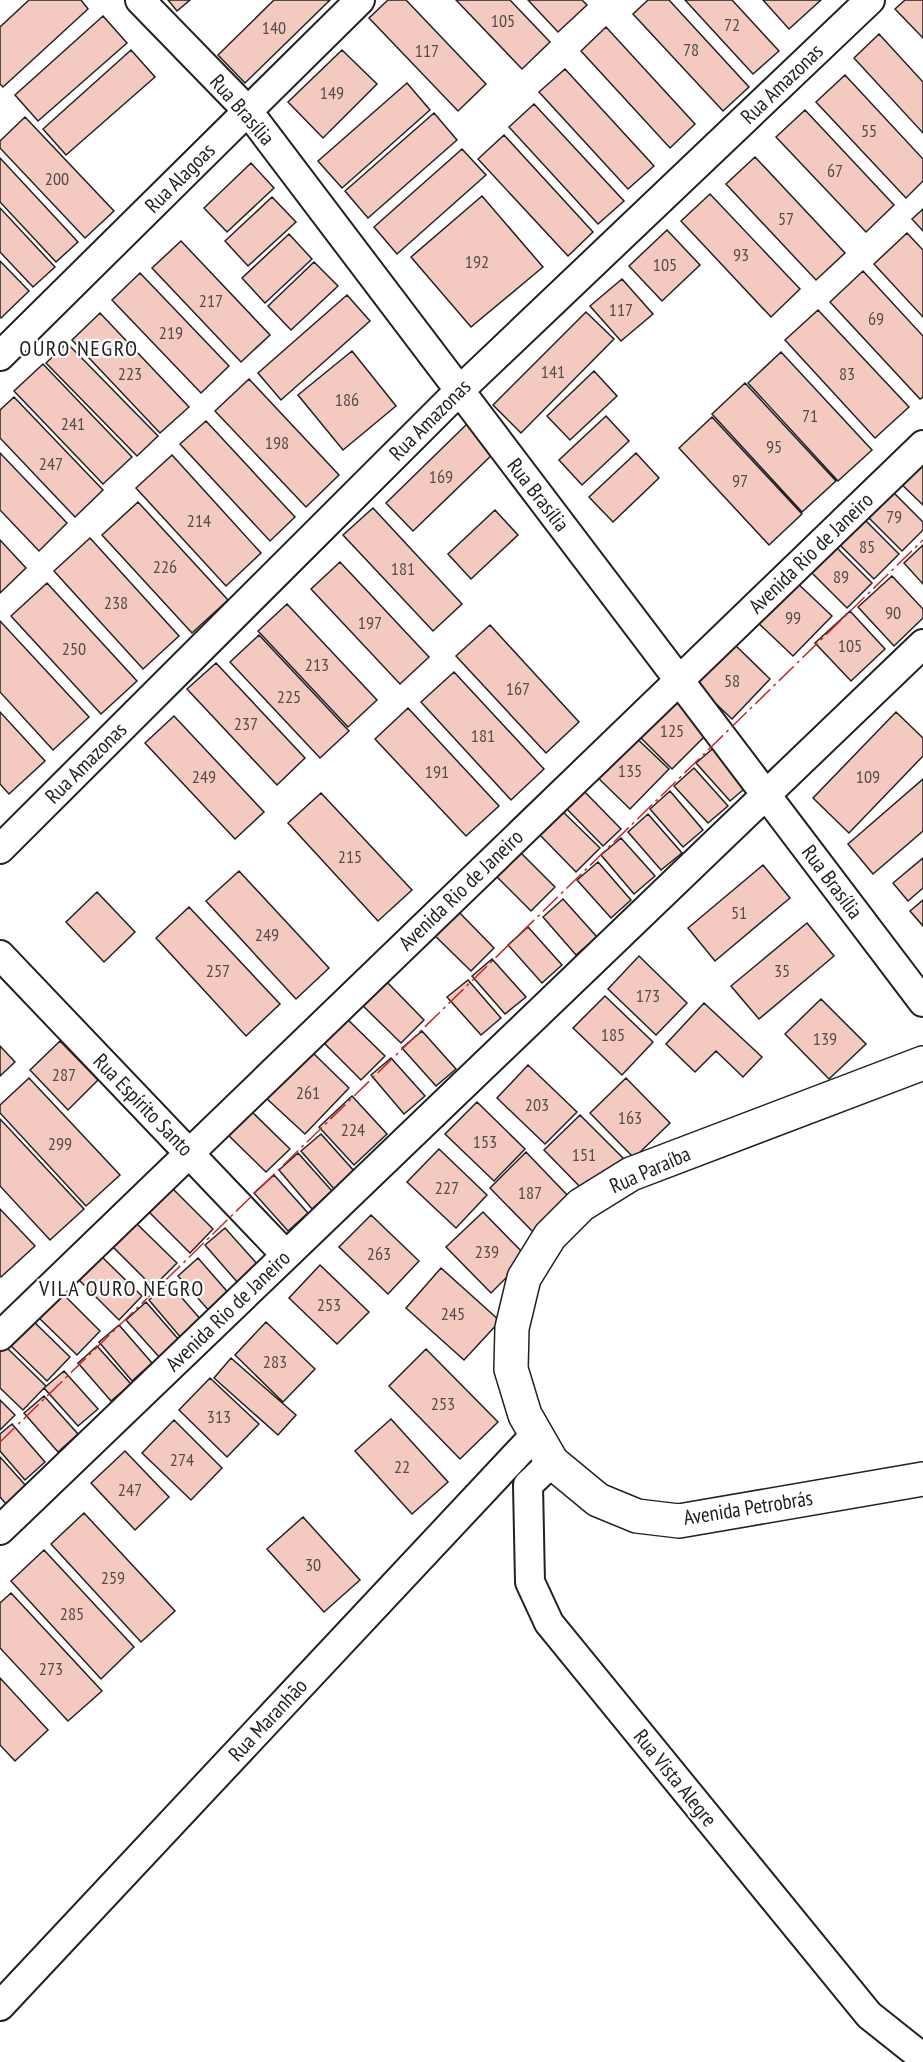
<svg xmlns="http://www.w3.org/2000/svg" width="923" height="2062" font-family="'PT Sans Narrow',sans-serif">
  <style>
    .building { fill: #f3c9c0; stroke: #222; stroke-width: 1.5 }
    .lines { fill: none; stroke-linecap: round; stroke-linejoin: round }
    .street-casing { stroke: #222; stroke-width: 32 }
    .secondary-casing { stroke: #222; stroke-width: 36 }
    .street { stroke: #fff; stroke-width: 28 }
    .secondary { stroke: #fff; stroke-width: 33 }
    .power { stroke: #c62828; stroke-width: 1.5; stroke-dasharray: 21 4.5 3 4.5; stroke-linecap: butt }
    .labels { text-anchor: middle; stroke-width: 4.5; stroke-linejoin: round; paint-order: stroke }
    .number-label { font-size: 18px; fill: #564c4a }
    .street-label { font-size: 21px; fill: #222; stroke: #fff }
    .neighbourhood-label { font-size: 22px; letter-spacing: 1.5px; fill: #222; stroke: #fff }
  </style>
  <rect width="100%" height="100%" fill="#fff"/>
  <!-- building -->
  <path class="building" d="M29 0H81L88 9 3 87 0 84V27Z
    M168 0H190L177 11Z
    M274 0H330L245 83 218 55Z
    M388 0H406L486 84 458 111 369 18Z
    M456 0H510L550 42 522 69Z
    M528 0H582L587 5 558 32Z
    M648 0H669L749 87 723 111 633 14Z
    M685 0H732L779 51 753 74Z
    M763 0H821L789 29Z
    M905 0H923V38L895 9Z
    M103 16 127 43 38 121 15 95Z
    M606 27 695 124 670 148 581 51Z
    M879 34 923 82V133L854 58Z
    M131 50 155 77 66 155 43 129Z
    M342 50 377 84 323 138 288 102Z
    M565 69 654 166 628 189 539 92Z
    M845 75 923 159V181L906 198 816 102Z
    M407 83 430 110 342 188 318 161Z
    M534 104 624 201 598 224 509 127Z
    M805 110 894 205 866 232 776 137Z
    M434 113 457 140 368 218 345 191Z
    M25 117 114 211 85 238 0 148V141Z
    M504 135 593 232 568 256 478 159Z
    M462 149 486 175 397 254 374 227Z
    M755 157 845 253 816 280 726 184Z
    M0 158 78 242 56 262 0 202Z
    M251 163 274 188 227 232 204 208Z
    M710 194 800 289 771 317 681 221Z
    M482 196 543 267 471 327 411 257Z
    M272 197 296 222 248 266 225 241Z
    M0 208 55 267 33 287 0 252Z
    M923 209V231L912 219Z
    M667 230 700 265 662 301 629 266Z
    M907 233 923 250V317L874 264Z
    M289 234 312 259 265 303 242 278Z
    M181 241 270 335 241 362 152 268Z
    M0 261 29 291 1 318 0 317Z
    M314 262 338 286 291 330 268 306Z
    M863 271 923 336V397L920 399 830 302Z
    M140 273 229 366 201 393 112 300Z
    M622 279 653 314 621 341 590 306Z
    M347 295 370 321 281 400 258 373Z
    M818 310 909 407 875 438 785 340Z
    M586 312 614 339 521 433 493 405Z
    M100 313 189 407 160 433 72 340Z
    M67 343 158 436 137 456 46 363Z
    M352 351 396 406 343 450 298 395Z
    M781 352 872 450 838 481 748 383Z
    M43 364 132 457 103 484 14 391Z
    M594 371 617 396 570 440 547 416Z
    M249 379 339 475 306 507 215 411Z
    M745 383 836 481 802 512 712 414Z
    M14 397 103 490 75 517 0 438V410Z
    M606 416 629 441 582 485 559 460Z
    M712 417 802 514 769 545 679 448Z
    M206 421 295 517 270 541 180 444Z
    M468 423 496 451 413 531 386 503Z
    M0 453 67 523 39 551 0 510Z
    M636 453 659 478 613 522 589 497Z
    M172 455 261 553 226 586 136 488Z
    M923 456V505L897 480Z
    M889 488 923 522V530L902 551 864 513Z
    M138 502 228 600 192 633 102 535Z
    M373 508 462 604 433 631 343 535Z
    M495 510 518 535 471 579 448 554Z
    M861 516 899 554 874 579 836 541Z
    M90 538 179 636 143 669 54 571Z
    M0 540 26 568 0 593Z
    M834 545 872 583 847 608 809 570Z
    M923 545V584L904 563Z
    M340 562 429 657 400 684 311 589Z
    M892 576 923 609V618L894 646 858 607Z
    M793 579 832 616 793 656 754 619Z
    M47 583 137 681 101 714 11 616Z
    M287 604 377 700 348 727 258 631Z
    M850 611 885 649 851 681 815 643Z
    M0 621 89 717 53 750 0 692Z
    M490 625 579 722 546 753 456 656Z
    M259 635 349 731 320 758 230 662Z
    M732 642 770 679 732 719 693 682Z
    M216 663 305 758 277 785 187 689Z
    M454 672 544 769 511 800 421 702Z
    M672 692 711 730 672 769 634 731Z
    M408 708 499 806 466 836 375 739Z
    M0 712 45 761 9 794 0 784Z
    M896 712 923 738V756L849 833 813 798Z
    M174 716 264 812 235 839 145 743Z
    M630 732 669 769 630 809 592 772Z
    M717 745 750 784 730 801 696 763Z
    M694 768 728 806 708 823 674 786Z
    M923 779V831L873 874 848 844Z
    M580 787 621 829 603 846 563 805Z
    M670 791 703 830 683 847 650 809Z
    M321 793 412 890 378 921 288 823Z
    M558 807 600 848 576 872 535 830Z
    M648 814 682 853 661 870 628 832Z
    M621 838 655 876 634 894 601 855Z
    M514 846 555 887 531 911 490 870Z
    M923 858V888L908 901 893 883Z
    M598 862 631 900 611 918 577 880Z
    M763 865 790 898 715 961 688 928Z
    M239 871 329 968 296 999 206 901Z
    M97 892 135 932 104 962 66 922Z
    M563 899 597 937 576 955 543 917Z
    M923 900V926L910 911Z
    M453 906 494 948 471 971 429 930Z
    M189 907 280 1004 246 1036 156 938Z
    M807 923 834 956 759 1019 731 986Z
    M528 927 562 965 542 983 508 945Z
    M639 956 687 1003 656 1035 608 989Z
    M492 959 526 997 505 1014 472 976Z
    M383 978 424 1020 401 1043 359 1002Z
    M468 980 501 1018 481 1035 447 997Z
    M605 996 653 1042 622 1075 573 1028Z
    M821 999 866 1044 829 1079 785 1034Z
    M704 1003 762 1057 743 1077 716 1051 695 1072 666 1044Z
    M343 1015 385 1056 361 1080 320 1039Z
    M422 1031 456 1069 436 1086 402 1048Z
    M60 1041 98 1080 68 1110 30 1070Z
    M0 1046 15 1062 0 1076Z
    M311 1051 349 1088 305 1134 266 1098Z
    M391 1058 425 1096 404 1114 371 1075Z
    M528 1065 577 1112 545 1144 497 1098Z
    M29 1078 120 1175 86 1206 0 1113V1105Z
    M626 1078 670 1123 634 1158 590 1113Z
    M352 1096 387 1134 354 1165 319 1127Z
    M477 1102 525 1149 494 1181 445 1134Z
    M248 1108 290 1149 266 1172 224 1131Z
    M580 1115 625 1160 588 1195 544 1150Z
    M0 1119 84 1209 50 1240 0 1186Z
    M321 1134 355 1172 335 1190 301 1151Z
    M439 1149 487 1195 456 1228 407 1182Z
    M526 1152 570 1198 534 1233 490 1188Z
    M298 1153 332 1191 312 1209 279 1170Z
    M274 1175 308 1213 288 1231 254 1193Z
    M172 1188 213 1229 190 1253 149 1212Z
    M0 1209 35 1246 1 1277 0 1276Z
    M483 1212 527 1257 491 1293 446 1247Z
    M371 1215 419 1261 388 1294 339 1247Z
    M135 1222 177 1263 153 1287 112 1246Z
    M225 1228 259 1266 238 1283 205 1245Z
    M100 1255 142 1296 119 1320 77 1278Z
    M198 1258 232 1297 212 1314 178 1276Z
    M320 1265 369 1312 337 1344 289 1298Z
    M441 1268 500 1321 464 1360 406 1308Z
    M169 1283 202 1321 182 1339 149 1300Z
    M59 1290 100 1331 77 1355 35 1314Z
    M146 1302 179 1340 160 1358 126 1320Z
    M28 1316 70 1357 47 1381 5 1340Z
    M266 1322 315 1369 283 1402 235 1355Z
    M119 1325 152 1363 132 1381 99 1342Z
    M4 1345 46 1386 23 1410 0 1388V1349Z
    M97 1346 131 1384 111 1401 78 1363Z
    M426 1349 498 1422 460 1459 389 1386Z
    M231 1358 296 1415 278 1435 214 1378Z
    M64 1371 98 1409 78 1426 44 1388Z
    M210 1378 259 1424 227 1457 179 1410Z
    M44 1396 78 1434 58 1452 24 1413Z
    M0 1400 15 1415 0 1430Z
    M391 1419 448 1482 412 1514 355 1451Z
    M174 1420 222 1468 191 1500 142 1453Z
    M12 1424 45 1462 25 1480 0 1451V1434Z
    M125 1451 169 1497 135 1530 91 1483Z
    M0 1457 27 1487 7 1505 0 1497Z
    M84 1513 175 1611 141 1642 51 1544Z
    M303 1517 360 1580 324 1612 267 1549Z
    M44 1550 134 1647 101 1679 11 1581Z
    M11 1593 102 1691 68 1721 0 1648V1603Z
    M0 1678 48 1730 15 1761 0 1745Z"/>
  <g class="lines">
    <defs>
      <path id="street" d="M140 0 247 110 923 1002
        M0 356 360 0
        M0 849 458 392 870 0
        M0 955 286 1255
        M0 1336 923 445
        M552 1462 528 1485 530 1582 549 1623 869 2015 923 2058
        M0 1530 923 644
        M0 2006 536 1434"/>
      <path id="secondary" d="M923 1063 631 1174 581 1205 550 1236 524 1278 512 1328 511 1369 525 1415 552 1462 598 1500 637 1516 679 1521 923 1479"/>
    </defs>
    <!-- street casing -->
    <use href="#street" class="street-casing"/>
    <!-- secondary casing -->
    <use href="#secondary" class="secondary-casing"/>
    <!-- street -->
    <use href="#street" class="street"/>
    <!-- secondary -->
    <use href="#secondary" class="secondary"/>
    <!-- power -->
    <path class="power" d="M0 1442 923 540"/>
  </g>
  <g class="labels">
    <!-- number labels -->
    <g class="number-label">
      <text x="503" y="27">105</text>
      <text x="732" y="31">72</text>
      <text x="274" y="34">140</text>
      <text x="691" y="56">78</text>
      <text x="427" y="57">117</text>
      <text x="332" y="99">149</text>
      <text x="869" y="137">55</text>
      <text x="835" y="177">67</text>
      <text x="57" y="185">200</text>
      <text x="786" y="225">57</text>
      <text x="741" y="261">93</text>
      <text x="477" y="268">192</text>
      <text x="665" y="271">105</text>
      <text x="211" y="307">217</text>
      <text x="621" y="316">117</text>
      <text x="876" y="325">69</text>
      <text x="171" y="339">219</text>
      <text x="553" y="378">141</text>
      <text x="130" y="380">223</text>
      <text x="847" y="380">83</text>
      <text x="347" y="406">186</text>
      <text x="810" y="422">71</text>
      <text x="73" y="430">241</text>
      <text x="277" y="449">198</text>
      <text x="774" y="453">95</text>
      <text x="51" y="470">247</text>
      <text x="441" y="483">169</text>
      <text x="740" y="487">97</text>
      <text x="894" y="523">79</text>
      <text x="199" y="527">214</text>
      <text x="867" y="553">85</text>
      <text x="165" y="573">226</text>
      <text x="403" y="575">181</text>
      <text x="841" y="583">89</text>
      <text x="116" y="609">238</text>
      <text x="893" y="619">90</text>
      <text x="793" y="624">99</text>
      <text x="370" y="629">197</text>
      <text x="850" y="652">105</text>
      <text x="74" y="655">250</text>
      <text x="317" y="671">213</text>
      <text x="732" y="687">58</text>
      <text x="518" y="695">167</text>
      <text x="289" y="703">225</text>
      <text x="246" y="730">237</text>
      <text x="672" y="737">125</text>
      <text x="483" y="742">181</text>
      <text x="630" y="777">135</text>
      <text x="437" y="778">191</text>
      <text x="204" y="783">249</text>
      <text x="868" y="783">109</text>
      <text x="350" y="863">215</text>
      <text x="739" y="919">51</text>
      <text x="267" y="941">249</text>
      <text x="218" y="977">257</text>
      <text x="782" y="977">35</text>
      <text x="648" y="1002">173</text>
      <text x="613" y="1041">185</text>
      <text x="825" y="1045">139</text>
      <text x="64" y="1081">287</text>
      <text x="308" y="1099">261</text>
      <text x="537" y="1111">203</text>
      <text x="630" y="1124">163</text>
      <text x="353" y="1136">224</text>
      <text x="485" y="1148">153</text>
      <text x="60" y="1150">299</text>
      <text x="584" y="1161">151</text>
      <text x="447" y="1194">227</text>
      <text x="530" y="1199">187</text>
      <text x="487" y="1258">239</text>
      <text x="379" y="1260">263</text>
      <text x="329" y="1311">253</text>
      <text x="453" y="1320">245</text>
      <text x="275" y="1368">283</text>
      <text x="443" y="1410">253</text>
      <text x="219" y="1423">313</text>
      <text x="182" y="1466">274</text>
      <text x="402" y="1473">22</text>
      <text x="130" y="1496">247</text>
      <text x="313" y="1571">30</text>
      <text x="113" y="1584">259</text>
      <text x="72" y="1620">285</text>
      <text x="51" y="1675">273</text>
    </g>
    <!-- street labels -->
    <g class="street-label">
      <text transform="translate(782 84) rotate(-44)" y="7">Rua Amazonas</text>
      <text transform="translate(242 110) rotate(49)" y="7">Rua Brasília</text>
      <text transform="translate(180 178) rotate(-45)" y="7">Rua Alagoas</text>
      <text transform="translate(430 420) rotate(-45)" y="7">Rua Amazonas</text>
      <text transform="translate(538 495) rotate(52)" y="7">Rua Brasília</text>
      <text transform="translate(811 553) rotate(-44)" y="7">Avenida Rio de Janeiro</text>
      <text transform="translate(86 763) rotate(-45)" y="7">Rua Amazonas</text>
      <text transform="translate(832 882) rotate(53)" y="7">Rua Brasília</text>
      <text transform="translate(461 890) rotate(-44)" y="7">Avenida Rio de Janeiro</text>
      <text transform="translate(143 1105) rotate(46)" y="7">Rua Espírito Santo</text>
      <text transform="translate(650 1170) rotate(-24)" y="7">Rua Paraíba</text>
      <text transform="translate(228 1311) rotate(-44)" y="7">Avenida Rio de Janeiro</text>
      <text transform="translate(748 1508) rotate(-9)" y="7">Avenida Petrobrás</text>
      <text transform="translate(268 1720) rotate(-47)" y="7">Rua Maranhão</text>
      <text transform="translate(675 1778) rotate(51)" y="7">Rua Vista Alegre</text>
    </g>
    <!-- neighbourhood labels -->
    <g class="neighbourhood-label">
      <text x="79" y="356">OURO NEGRO</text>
      <text x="122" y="1296">VILA OURO NEGRO</text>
    </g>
  </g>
</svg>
